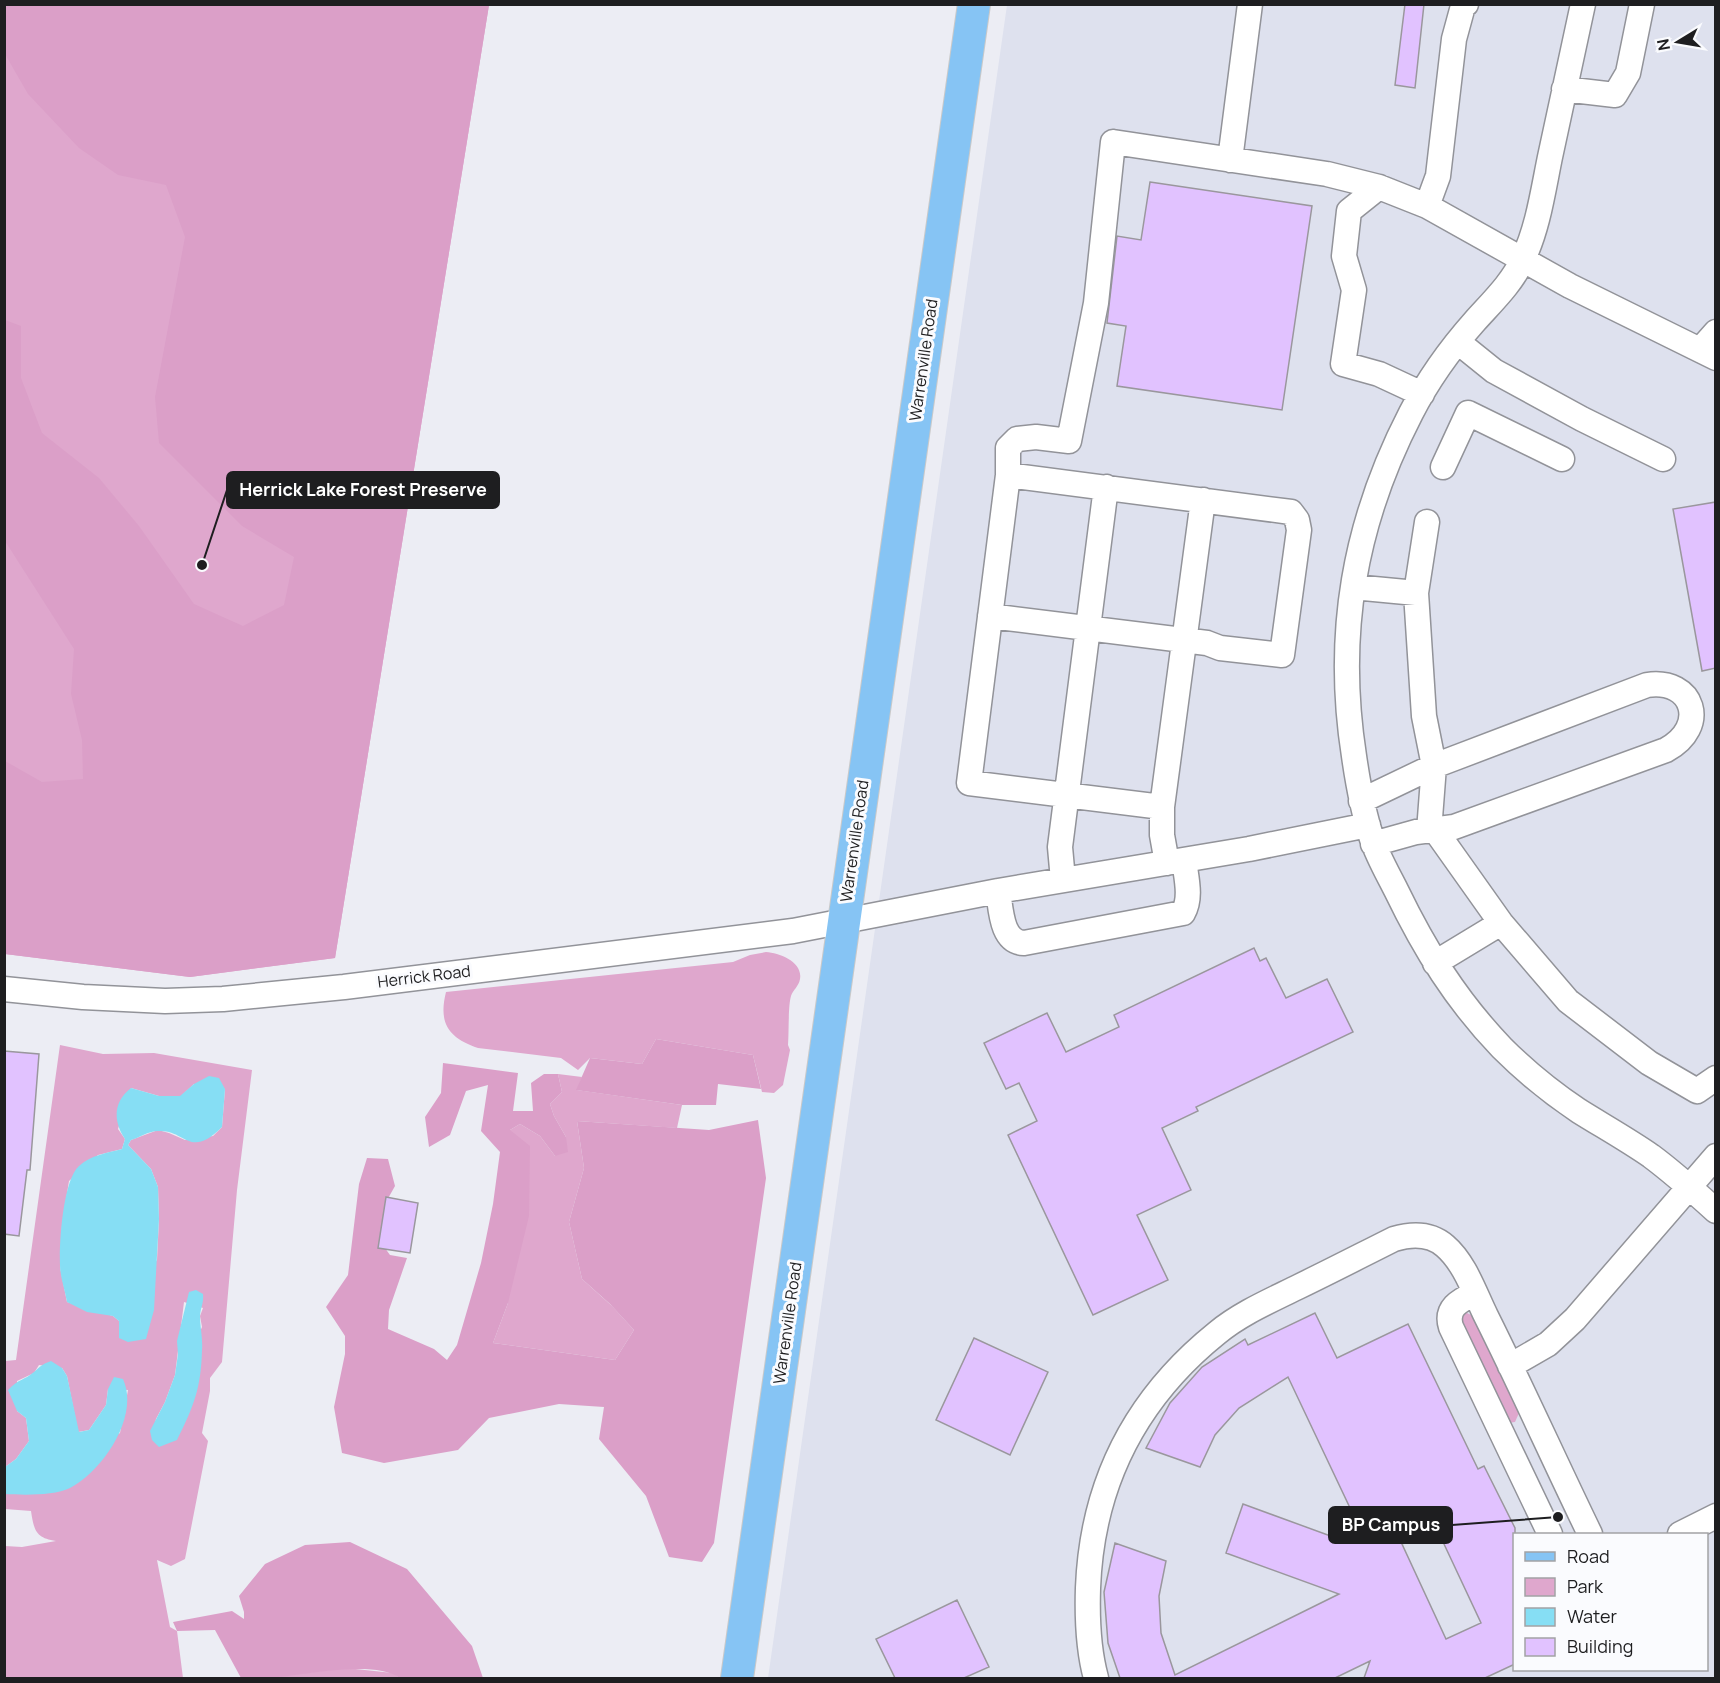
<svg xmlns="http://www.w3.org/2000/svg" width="1720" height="1683" font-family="Manrope,sans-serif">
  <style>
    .built { fill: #dee1ee; fill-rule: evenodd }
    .green { fill: #dfa7cd; fill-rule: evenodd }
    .forest { fill: #db9fc8 }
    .water { fill: #86def4 }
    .building { fill: #e1c2ff; stroke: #9a979d; stroke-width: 1.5; fill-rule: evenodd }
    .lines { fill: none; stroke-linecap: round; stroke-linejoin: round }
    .minor-casing { stroke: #929399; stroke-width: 27 }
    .major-casing { stroke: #c9c9c9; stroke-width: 34 }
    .minor { stroke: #fff; stroke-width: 24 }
    .major { stroke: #86c4f4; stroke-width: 32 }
    .labels { text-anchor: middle; stroke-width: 6; stroke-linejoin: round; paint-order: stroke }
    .street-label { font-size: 16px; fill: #1e1e20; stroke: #fafbfe }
    .leader { fill: none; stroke: #1e1e20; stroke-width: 2 }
    .callout-dot { fill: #1e1e20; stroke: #fafbfe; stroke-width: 2 }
    .callout { fill: #1e1e20; stroke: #1e1e20; stroke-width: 2 }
    .callout-label { font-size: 18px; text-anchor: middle; font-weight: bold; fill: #fff }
  </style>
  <rect width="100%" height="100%" fill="#ecedf4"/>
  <!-- built -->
  <path class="built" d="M1007 5H1715V1678H768ZM1514 1534H1706V1670H1514Z"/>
  <!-- green -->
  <path class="green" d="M5 5H489L335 958 190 977 5 954Z
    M766 952C780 953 803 962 800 979 799 986 793 990 791 996 788 1006 789 1033 788 1045L790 1050 783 1085 774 1093 762 1092 753 1055 656 1039 642 1064 590 1058 578 1070 561 1058 478 1048C449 1038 438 1024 446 992L733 962 750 955Z
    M60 1045 103 1054 154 1053 252 1070 237 1190 222 1362 210 1378V1391L202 1433 208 1441 185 1559 171 1566 157 1560 170 1627 177 1631 183 1678H5V1546L22 1547 56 1541C36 1538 34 1531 31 1511L5 1509V1494H16L120 1433 128 1390 108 1389 106 1405 89 1430 78 1432 67 1376 62 1368 39 1365 34 1373 17 1381V1411L26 1418 29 1441 16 1459 5 1467V1361L16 1360ZM194 1084 225 1089 222 1127 213 1136 185 1140 169 1133 158 1130 131 1140 128 1145 151 1169 158 1187 159 1219 157 1260 119 1321 113 1316 67 1302 60 1267 62 1225 69 1181 98 1155 122 1149 125 1139 118 1129 131 1088 159 1096H181ZM184 1302 203 1308 200 1316 202 1327 152 1440 156 1419 165 1402 175 1375Z
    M558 1074 582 1077 577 1090 682 1105 677 1128 577 1121 584 1168 569 1222 582 1279 612 1306 634 1330 615 1360 493 1343 508 1303 510 1130 520 1124 540 1136 555 1156 566 1137 554 1116 550 1104 562 1092Z
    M1467 1313 1473 1316 1519 1413 1515 1422 1508 1423 1458 1325 1462 1314Z
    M346 1668 393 1673 400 1678H265Z"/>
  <!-- forest -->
  <path class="forest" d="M5 4 489 5 335 958 190 977 5 954V761L42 782 83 779 82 740 71 694 74 649 5 541V320L21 326V378L42 433 99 478 139 526 194 604 243 626 284 605 294 557 242 526 159 443 155 397 185 237 166 185 118 175 79 148 28 94 5 54Z
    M656 1039 753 1055 761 1089 718 1084 716 1105H682L576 1090 590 1058 642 1064Z
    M443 1063 518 1073 513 1111H533L531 1083 544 1074H558L562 1092 550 1104 554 1116 566 1137 568 1152 555 1156 540 1136 520 1124 510 1130 530 1146 529 1216 508 1303 493 1343 615 1360 634 1330 610 1304 582 1279 569 1222 584 1168 577 1121 709 1130 758 1120 766 1178 714 1543 702 1562 669 1557 646 1496 599 1439 604 1407 559 1404 489 1418 458 1450 384 1463 342 1453 334 1407 345 1354V1336L326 1307 348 1275 359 1184 367 1158 388 1159 395 1186 386 1202 382 1244 390 1255 407 1258 389 1310 388 1329 434 1349 447 1360 457 1345 481 1263 493 1204 500 1152 481 1131 488 1085 466 1091 450 1135 429 1147 425 1117 441 1093Z
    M350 1542 407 1569 472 1646 483 1678H400C375 1660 310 1674 279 1677 267 1679 254 1678 241 1678L215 1630 177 1631 173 1622 232 1611 244 1619V1612L239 1596 265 1564 305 1545Z"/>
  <!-- water -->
  <path class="water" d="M209 1076 219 1078 225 1089 222 1127C189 1160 186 1129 158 1131 148 1131 139 1138 131 1140L128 1145 151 1169 158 1187 159 1219 154 1310 146 1339 128 1342 119 1338V1321L113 1316 87 1312 67 1302C65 1290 60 1277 60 1265 59 1243 63 1180 79 1166 91 1155 107 1153 122 1149L125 1139C113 1121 113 1102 131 1088L159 1096H180L194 1084Z
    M196 1290 203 1294C204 1303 200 1309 200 1317 200 1326 203 1339 202 1350 201 1388 194 1406 177 1440L159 1447 152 1440 150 1431 165 1402 175 1375 178 1354 177 1341 189 1292Z
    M51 1361 62 1368 67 1376 79 1432 89 1430 106 1405 108 1389 114 1377 123 1379C140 1416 103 1471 70 1488 54 1496 22 1495 5 1494V1467L16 1459 29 1441 26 1418 17 1411 8 1390C18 1379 25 1380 34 1372 40 1367 42 1364 51 1361Z"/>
  <!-- building -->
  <path class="building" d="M1405 4H1424L1415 88 1395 85Z
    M1150 182 1312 206 1282 410 1117 386 1126 326 1107 323 1117 236 1141 240Z
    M1716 502V668L1702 671 1673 509Z
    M1254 948 1260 961 1266 958 1286 998 1327 979 1353 1032 1196 1107 1198 1111 1162 1128 1191 1190 1137 1215 1168 1280 1093 1315 1008 1135 1037 1121 1019 1083 1006 1089 984 1043 1047 1013 1066 1052 1119 1027 1114 1015Z
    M4 1051 39 1054 30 1170H27L19 1236 4 1234Z
    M386 1197 418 1203 410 1253 378 1248Z
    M1315 1313 1337 1358 1408 1324 1478 1469 1484 1466 1515 1528V1664L1485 1678H1364L1370 1661 1335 1678H1120L1108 1643 1104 1592 1115 1543 1166 1561 1159 1596 1161 1633 1175 1675 1339 1594 1226 1553 1243 1504 1347 1542 1351 1533 1360 1529 1288 1377 1239 1408 1215 1435 1200 1467 1146 1448 1170 1403 1202 1367 1245 1339 1248 1345ZM1436 1527 1481 1623 1446 1639 1402 1544Z
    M974 1338 1048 1372 1010 1455 936 1420Z
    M957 1600 989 1667 964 1678H895L876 1639Z"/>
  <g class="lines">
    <defs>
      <path id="minor" d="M1583 4C1572 55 1561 106 1550 157 1543 191 1538 228 1523 259 1512 283 1493 301 1475 321 1451 348 1428 380 1411 413 1354 523 1335 634 1354 756 1358 784 1363 812 1372 839 1378 857 1388 874 1396 890 1425 950 1456 1000 1502 1048 1525 1071 1552 1093 1579 1111 1603 1126 1628 1140 1651 1156 1674 1173 1695 1192 1716 1211
        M1564 89 1615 95 1628 73 1642 4
        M1230 160 1250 4
        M1379 187 1349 211 1344 256 1354 290 1343 364 1379 374 1422 394
        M1427 206 1438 176 1454 39 1463 6 1466 4
        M1458 342 1494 371 1582 419 1663 459
        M1700 350 1716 332
        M1443 467 1468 413 1562 459
        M1008 475V448L1017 439 1036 437 1069 441 1096 303 1113 142 1327 174 1379 187 1427 206 1570 286 1716 358
        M1427 522 1416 593 1424 716 1434 766 1429 831
        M1353 587 1416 593
        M990 616 1207 643 1220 648 1282 655 1299 530 1297 520 1291 512 1008 475 969 783 1162 807
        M1361 801 1434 766 1647 685C1694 678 1709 727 1666 750L1454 827 1416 832 1373 844
        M1435 830 1501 923 1568 1001 1649 1063 1697 1091 1716 1078
        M1167 863 1162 835V807L1203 500
        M1063 880 1060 847 1106 487
        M998 891C1001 909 1001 942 1024 943L1183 913C1192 898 1186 877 1184 860
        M1435 963 1501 923
        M4 989 83 997 165 1001 223 999 344 987 793 931 998 891 1249 849 1368 825
        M1475 1293C1459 1301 1445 1308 1451 1327L1550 1534
        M1510 1366 1548 1344 1575 1319 1716 1156
        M1680 1534 1716 1516
        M1096 1678C1088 1649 1087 1619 1088 1588 1092 1483 1135 1399 1217 1333 1241 1313 1272 1300 1300 1286 1331 1271 1362 1255 1394 1239 1411 1234 1430 1233 1445 1246 1465 1263 1475 1294 1486 1316 1522 1388 1555 1462 1590 1534"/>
      <path id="major" d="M737 1678 974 4"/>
    </defs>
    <!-- minor casing -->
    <use href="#minor" class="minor-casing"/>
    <!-- major casing -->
    <use href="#major" class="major-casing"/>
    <!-- minor -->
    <use href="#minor" class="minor"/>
    <!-- major -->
    <use href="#major" class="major"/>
  </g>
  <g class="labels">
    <!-- street labels -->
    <g class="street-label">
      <text transform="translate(923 360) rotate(-82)" y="6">Warrenville Road</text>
      <text transform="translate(854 841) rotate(-82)" y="6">Warrenville Road</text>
      <text transform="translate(424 976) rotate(-7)" y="6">Herrick Road</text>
      <text transform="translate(787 1323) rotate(-82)" y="6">Warrenville Road</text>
    </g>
  </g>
  <!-- callouts -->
  <path class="leader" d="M202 565L227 490M1558 1517L1452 1525"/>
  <g class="callout-dot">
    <circle cx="202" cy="565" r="6"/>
    <circle cx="1558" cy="1517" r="6"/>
  </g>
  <g class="callout">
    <rect x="227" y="472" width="272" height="36" rx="6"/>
    <rect x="1329" y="1507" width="123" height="36" rx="6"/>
  </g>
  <g class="callout-label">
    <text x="363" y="496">Herrick Lake Forest Preserve</text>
    <text x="1391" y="1531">BP Campus</text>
  </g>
  <!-- border -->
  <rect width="1720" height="1683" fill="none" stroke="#1e1e20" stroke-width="12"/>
  <!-- legend -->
  <rect x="1513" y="1533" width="195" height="138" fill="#fafbfe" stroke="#a2a3a5" stroke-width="1.5"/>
  <rect x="1525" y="1552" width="30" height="9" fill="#86c4f4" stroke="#a2a3a5" stroke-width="1.5"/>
  <text x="1567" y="1563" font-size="18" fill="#1e1e20">Road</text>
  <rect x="1525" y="1578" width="30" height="18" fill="#dfa7cd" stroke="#a2a3a5" stroke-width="1.5"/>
  <text x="1567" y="1593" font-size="18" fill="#1e1e20">Park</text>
  <rect x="1525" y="1608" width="30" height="18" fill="#86def4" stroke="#a2a3a5" stroke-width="1.5"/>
  <text x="1567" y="1623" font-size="18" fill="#1e1e20">Water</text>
  <rect x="1525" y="1638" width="30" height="18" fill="#e1c2ff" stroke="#a2a3a5" stroke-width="1.5"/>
  <text x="1567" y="1653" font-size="18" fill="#1e1e20">Building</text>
  <!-- north arrow -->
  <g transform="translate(1678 42) rotate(259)" stroke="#fafbfe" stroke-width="4.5" paint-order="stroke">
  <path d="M0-4.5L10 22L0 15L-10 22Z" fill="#1e1e20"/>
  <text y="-9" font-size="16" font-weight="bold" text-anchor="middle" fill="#1e1e20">N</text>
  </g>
</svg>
